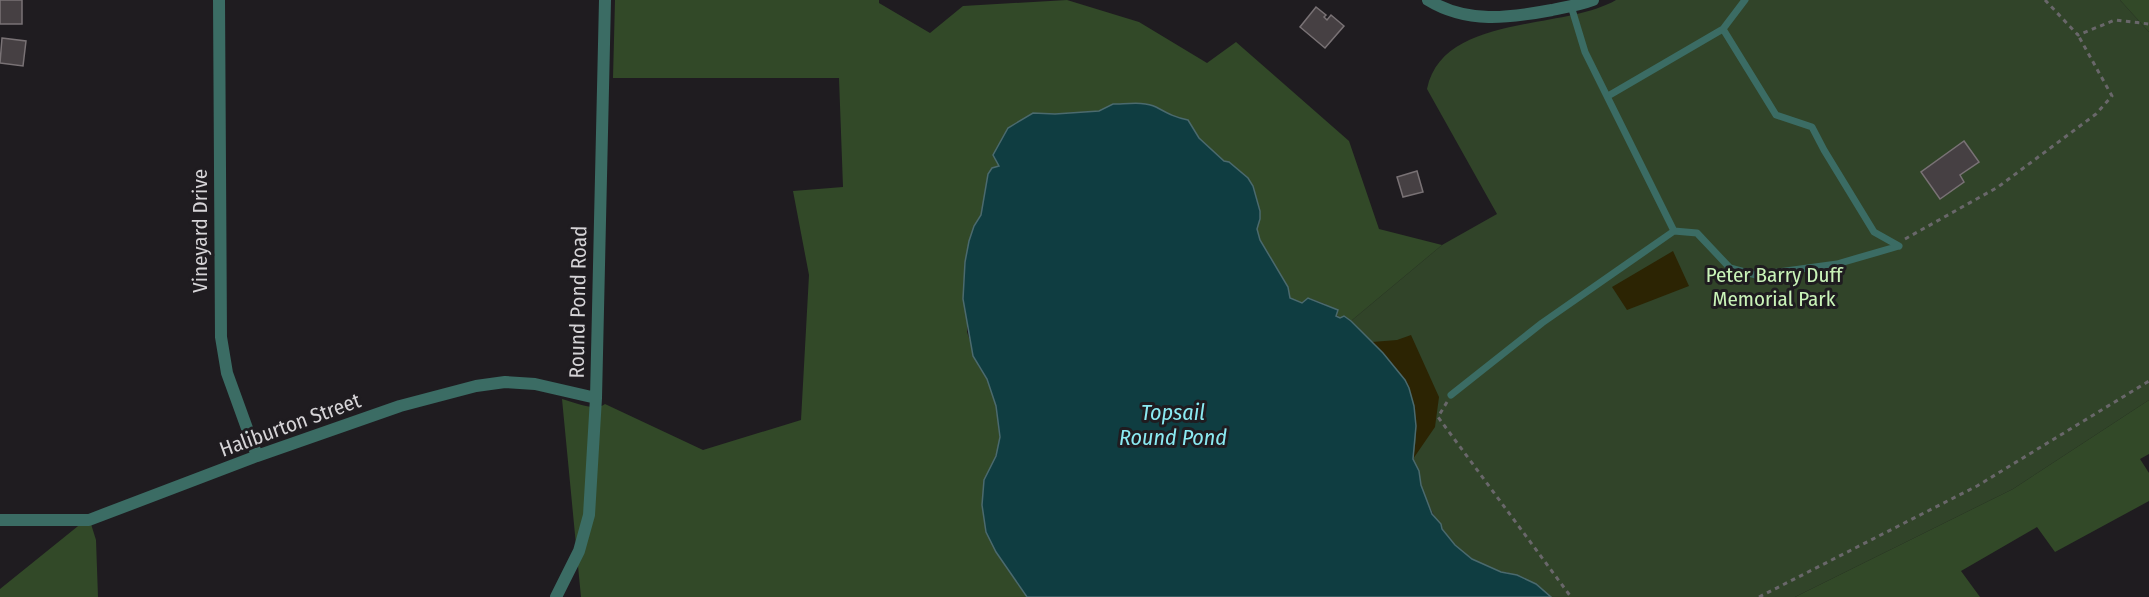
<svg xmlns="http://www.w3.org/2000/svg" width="2149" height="597" font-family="'Fira Sans Condensed',sans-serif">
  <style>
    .green { fill: #314429 }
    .forest { fill: #324928 }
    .sand { fill: #2c2403 }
    .water { fill: #0f3d41; stroke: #4b6a6e; stroke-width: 1.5 }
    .building { fill: #464043; stroke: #797275; stroke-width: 1.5 }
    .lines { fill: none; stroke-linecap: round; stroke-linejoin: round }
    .path { stroke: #69676a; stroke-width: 3; stroke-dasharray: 4.5 4.5; stroke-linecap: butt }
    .lane { stroke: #3b6c64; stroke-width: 7 }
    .street { stroke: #3b6c64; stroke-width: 12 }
    .labels { text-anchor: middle; stroke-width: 6; stroke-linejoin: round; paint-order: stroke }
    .street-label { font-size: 21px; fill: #d6d4d7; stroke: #1f1c20 }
    .park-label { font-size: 21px; fill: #c9f3b8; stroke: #1f1c20 }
    .water-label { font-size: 22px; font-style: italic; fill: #8beaf2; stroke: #1f1c20 }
  </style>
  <rect width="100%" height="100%" fill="#1f1c20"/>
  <!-- green -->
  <path class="green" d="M1616 0H2120L2149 32V400L2013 489 1795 597H1551L1543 590 1506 572H1501C1492 568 1480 564 1471 558 1447 542 1433 517 1423 491 1419 480 1419 470 1413 459L1383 353 1351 321 1442 245 1497 214 1427 89C1443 13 1563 31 1616 0Z"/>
  <!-- forest -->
  <path class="forest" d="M615 0H879V3L930 33 963 6 1067 0 1139 22 1207 63 1236 42 1349 141 1379 229 1442 245 1351 321 1344 316 1340 318 1325 304 1309 298 1302 303 1290 298 1288 287 1260 240 1257 229 1260 219V211L1253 186 1248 178 1229 162 1224 161 1199 138 1188 120 1171 116 1155 106 1142 104H1113L1099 111 1055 114 1033 113 999 166 988 174 981 215 974 226 965 262 963 299 967 319V332L979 367 987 379 996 406 1000 437 996 456 984 480 982 505 986 532 996 552 1027 597H581L562 399C574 402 594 412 605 404L703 450 801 420 809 275 793 191 843 187 839 78H613Z
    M2120 0H2149V32Z
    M2149 400V454L2140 459 2149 473V501L2055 552 2037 527 1961 571 1980 597H1795L2013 489Z
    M93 514 91 524 96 540 98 597H0V589Z"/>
  <!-- sand -->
  <path class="sand" d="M1673 251 1689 286 1627 310 1612 287Z
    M1411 335 1439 397 1435 427 1413 459C1423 405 1409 380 1372 342L1397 340Z"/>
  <!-- water -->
  <path class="water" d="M1113 104C1126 104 1145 101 1156 107 1169 114 1174 117 1188 120L1199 138 1224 161 1229 162 1248 178 1253 186 1260 211V219L1257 229 1260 240 1288 287 1290 298 1302 303 1308 298 1338 310 1336 316 1340 318 1344 316 1351 321 1383 353 1405 380 1409 388 1414 406 1416 426 1413 459 1419 471 1421 485 1432 514 1441 524 1442 529 1455 545 1472 559 1501 572 1517 575 1536 584 1551 597H1027L996 552 986 532 982 505 984 480 996 456 1000 437 996 406 987 379 973 356 963 299 965 262 969 241 974 226 981 215 988 174 992 168 999 166 993 155 1008 128 1033 113 1055 114 1099 111Z"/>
  <!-- building -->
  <path class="building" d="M0 0H22V24H0Z
    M1316 7 1326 15 1324 17 1327 20 1331 15 1344 26 1325 48 1300 27Z
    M2 38 26 41 23 66 0 63Z
    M1964 141 1979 162 1960 175 1964 182 1940 199 1921 172Z
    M1417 171 1423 192 1403 197 1397 177Z"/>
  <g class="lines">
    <!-- path -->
    <path class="path" d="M2045 0 2078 35 2115 20 2149 24
      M1905 239 1998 187 2096 114 2112 96 2078 35
      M1447 402 1438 417 1571 597
      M1759 597 1977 486 2149 381"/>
    <!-- lane -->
    <path class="lane" d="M1571 6 1585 52 1674 231 1697 233 1730 268 1756 275 1837 264 1899 246
      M1723 29 1776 115 1812 127 1824 150 1874 232 1899 246
      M1608 96 1723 29 1745 0
      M1451 395 1542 323 1674 231"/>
    <!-- street -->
    <path class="street" d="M219 0 221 337 227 373 257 456
      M1428 0C1467 24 1509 18 1552 10 1566 7 1580 5 1593 0
      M0 520H89L257 456 400 406 476 386 505 382 535 384 596 398
      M556 597 579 551 589 515 596 398 605 0"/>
  </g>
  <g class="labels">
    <!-- street labels -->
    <g class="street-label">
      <text transform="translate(200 231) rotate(-90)" y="7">Vineyard Drive</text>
      <text transform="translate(578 302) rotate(-89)" y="7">Round Pond Road</text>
      <text transform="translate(290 425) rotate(-20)" y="7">Haliburton Street</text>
    </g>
    <!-- park labels -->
    <g class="park-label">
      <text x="1774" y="282">Peter Barry Duff<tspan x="1774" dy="24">Memorial Park</tspan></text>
    </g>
    <!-- water labels -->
    <g class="water-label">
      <text x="1173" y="420">Topsail<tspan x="1173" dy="25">Round Pond</tspan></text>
    </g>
  </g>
</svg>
